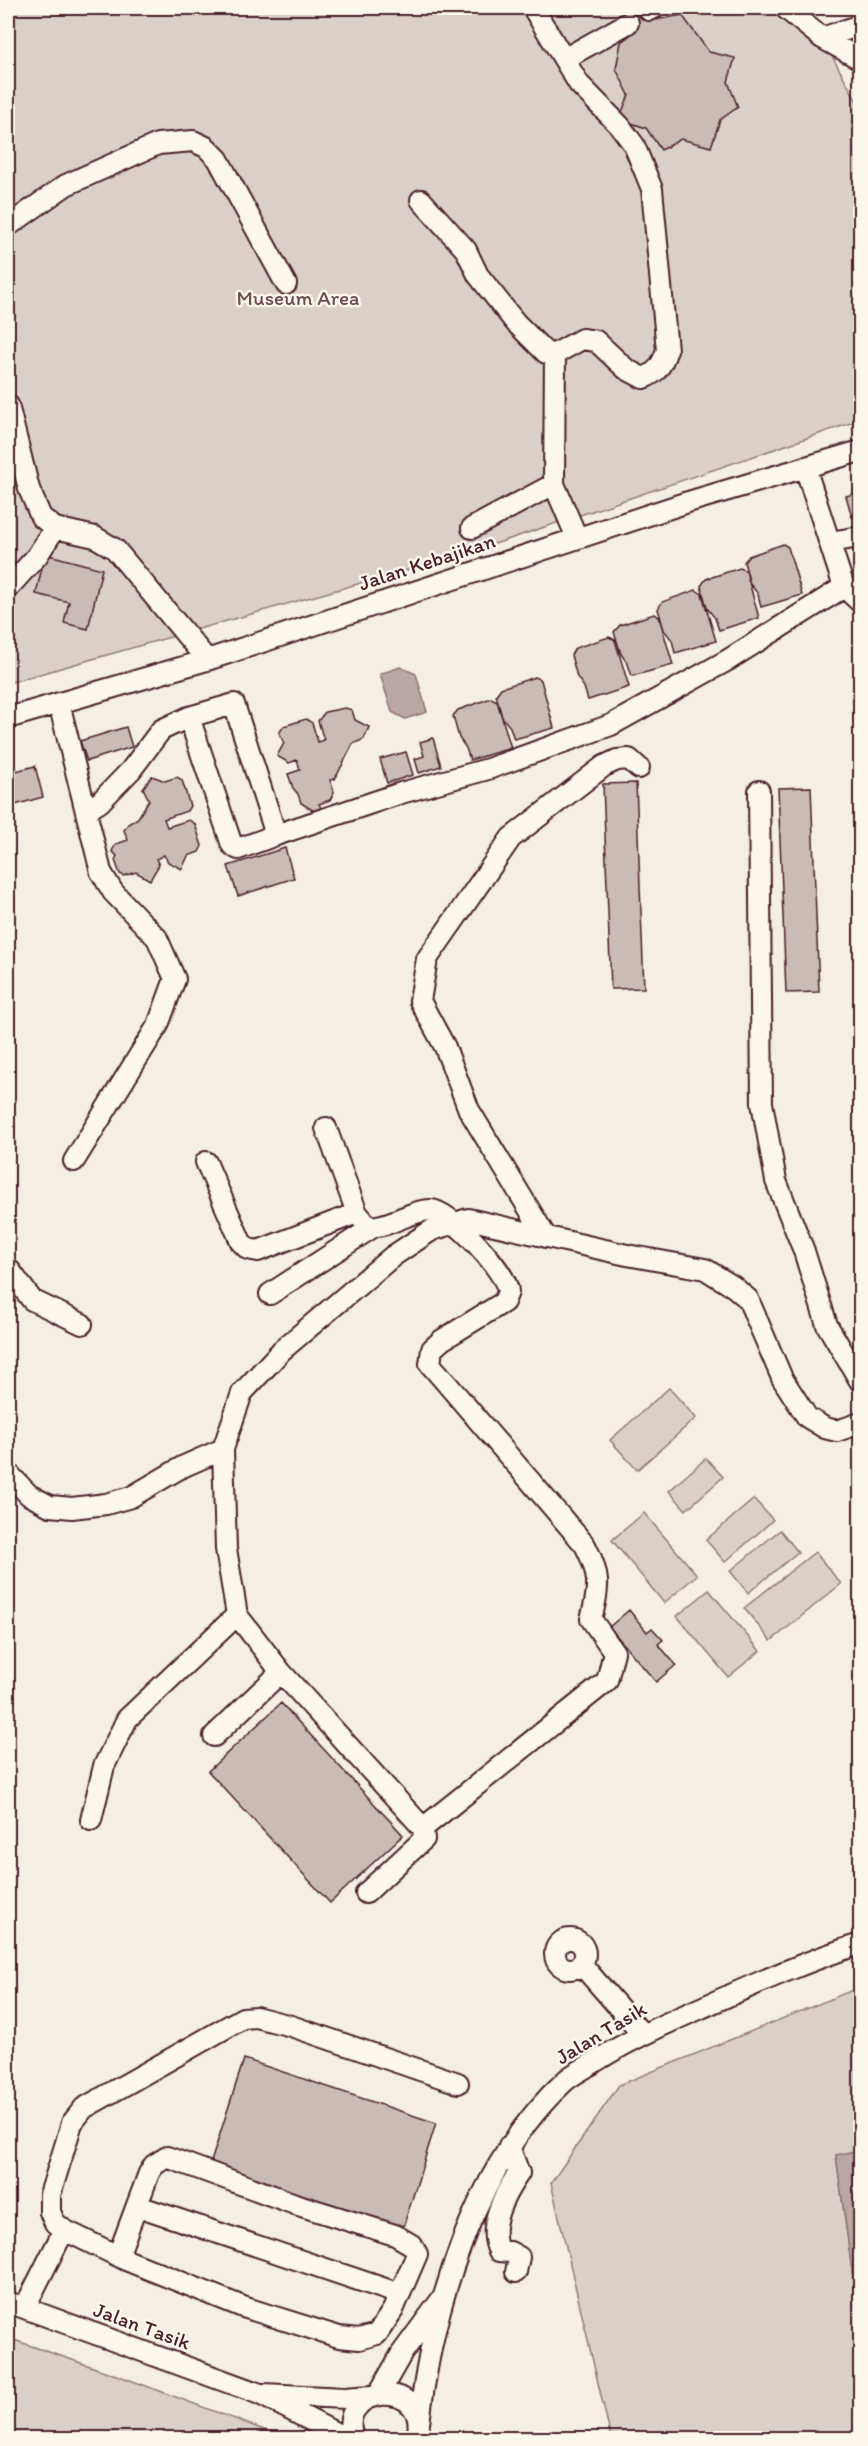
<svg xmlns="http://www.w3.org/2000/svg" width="868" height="2446" font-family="Itim,sans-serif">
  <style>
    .green { fill: #dbd0c9; stroke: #92787a; stroke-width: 1.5 }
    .water { fill: #baa7a5; stroke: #8d7174; stroke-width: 1.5 }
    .building { fill: #cabbb6; stroke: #4a1f2b; stroke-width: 1.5 }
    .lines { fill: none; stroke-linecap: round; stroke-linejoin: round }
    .minor-casing { stroke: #4a1f2b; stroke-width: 24 }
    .minor { stroke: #fbf7ec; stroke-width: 20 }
    .labels { text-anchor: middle; stroke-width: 5; stroke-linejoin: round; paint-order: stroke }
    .park-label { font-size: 21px; fill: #6e4b52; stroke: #fbf7ec }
    .street-label { font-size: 21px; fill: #4a1f2b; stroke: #fbf7ec }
  </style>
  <rect width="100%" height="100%" fill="#f4eee4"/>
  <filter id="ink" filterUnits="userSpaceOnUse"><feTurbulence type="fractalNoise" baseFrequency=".0167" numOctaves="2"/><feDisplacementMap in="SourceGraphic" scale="12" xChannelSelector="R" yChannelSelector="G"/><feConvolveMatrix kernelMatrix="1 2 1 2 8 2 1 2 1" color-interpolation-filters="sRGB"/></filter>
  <g filter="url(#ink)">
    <!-- green -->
    <path class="green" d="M8 8H783L822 38 860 107V420L474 551 8 683Z
      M669 1388 696 1418 637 1470 610 1440Z
      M706 1458 723 1477 686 1510 669 1491Z
      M754 1499 773 1520 725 1562 706 1540Z
      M644 1513 697 1575 664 1603 612 1540Z
      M780 1530 798 1552 748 1593 730 1571Z
      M815 1552 841 1584 771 1641 744 1608Z
      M709 1590 760 1651 728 1677 677 1616Z
      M860 1987V2150L836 2155 860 2328V2438H611L551 2183 619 2085Z
      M8 2338 122 2377 286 2438H8Z"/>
    <!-- water -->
    <path class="water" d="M400 667 416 674 427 712 405 719 392 712 380 674Z
      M860 2150V2328L836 2155Z"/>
    <!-- building -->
    <path class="building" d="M634 8H648L656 20 682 15 709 52 735 58 728 82 738 107 720 120 711 147 681 139 661 150 646 128 619 119 629 95 616 69 621 42 633 33 625 15Z
      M860 492V514L852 517 846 496Z
      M783 544 788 547 802 595 761 607 758 594 750 584 744 562 749 556Z
      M45 554 102 569 88 629 64 623 69 602 36 594Z
      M740 568 746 571 759 618 719 630 715 618 707 608 701 586 706 579Z
      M696 590 702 594 716 641 675 653 672 640 664 630 658 609 662 602Z
      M654 614 659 617 673 665 632 676 628 664 621 654 614 632 620 625Z
      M609 637 615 640 629 687 588 700 584 687 577 677 571 655 575 648Z
      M535 677 541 680 554 728 514 739 510 727 502 717 496 695 501 688Z
      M491 698 497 701 511 748 470 760 466 748 459 738 453 716 458 710Z
      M345 708 352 710 355 720 369 727 364 739 353 744 335 779 330 780 334 792 330 800 319 804 321 808 314 811 301 803 298 794 293 788 288 774 300 770 297 760 289 763 277 756 284 743 279 733 284 726 306 719 312 723 318 742 324 740 318 721 325 712Z
      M126 727 132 747 87 761 80 741Z
      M433 738 441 766 419 773 415 759 424 756 420 742Z
      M406 752 413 775 387 783 380 759Z
      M35 766 43 797 8 807V773Z
      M152 776 165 781 177 777 182 780 190 806 187 811 164 819 167 827 189 820 195 824 202 846 199 852 188 856 182 869 168 862 164 855 156 859 159 865 150 880 136 872 124 876 120 874 115 860 117 856 112 851 116 844 128 840 124 830 128 824 138 818 149 800 143 788Z
      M636 783 644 988 611 989 603 784Z
      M811 787 819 992 786 993 778 788Z
      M285 848 294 878 238 896 228 866Z
      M629 1610 647 1632 652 1628 663 1640 658 1644 676 1665 656 1682 609 1627Z
      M281 1703 403 1835 330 1903 208 1771Z
      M244 2059 436 2123 403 2228 210 2165Z"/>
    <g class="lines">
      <defs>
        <path id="minor" d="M785 8 822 38 860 59
          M649 10 654 8
          M822 38 860 25
          M564 59 628 23
          M421 200 466 250 478 275 515 322 546 353 555 354 582 339 596 341 626 369 643 378C658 373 662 364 667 350L652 189 634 145 620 126 579 84 533 8
          M8 226 66 185 158 144 193 141 206 147 218 159 286 284
          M8 405 29 489 41 517 55 528 95 537 115 549 207 660
          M805 467 844 587 860 602
          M554 484 577 538
          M472 528 554 484 555 354
          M830 542 860 537
          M8 588 37 556 55 528
          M59 703 101 872 113 892 157 938 175 979 158 1025 74 1161
          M8 718 207 660 688 502 860 451
          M759 791 762 1103 776 1181 804 1251 827 1325 860 1381
          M86 811 100 802 131 770 161 730 189 717 234 704 276 835 238 849 232 845 189 717
          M276 835 401 793 488 769 611 725 728 660 844 587
          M326 1128 357 1213 368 1226C385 1230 410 1210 431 1210 450 1211 508 1273 508 1292L504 1302 442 1340 432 1349 430 1364 585 1545C600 1574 600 1587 591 1619L614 1652 607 1681 423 1828
          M206 1162 241 1242 248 1249 258 1251 357 1213
          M546 1237 469 1110 445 1047 420 1001 427 959 511 838 604 766 617 760 629 759 639 768
          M8 1268 32 1300 82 1324
          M270 1294 373 1227
          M8 1473 29 1495 50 1506 72 1508 106 1504 131 1497 182 1467 223 1449
          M214 1736 281 1672
          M91 1820 104 1766 127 1719 237 1615
          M366 1893 424 1839 423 1828 281 1672 237 1615 226 1549 223 1449 242 1393 282 1350 393 1256 432 1230 468 1219 627 1255 705 1269 734 1287 748 1299 782 1378 807 1417 825 1428 837 1431 860 1423
          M555 1954a15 15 0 1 1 30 0a15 15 0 1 1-30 0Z
          M581 1964 642 2034
          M509 2146 519 2173C505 2193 486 2227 499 2251L510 2252 519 2257 516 2272
          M138 2206 400 2294
          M64 2230 55 2223 50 2212V2195L72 2123 84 2108 243 2018 256 2017 291 2026 458 2083
          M8 2302 260 2394 345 2438
          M25 2307 64 2230 118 2256 126 2260 243 2307 339 2337 359 2339 377 2334 393 2310 417 2254 412 2245 395 2235 295 2204 167 2157 154 2165 149 2173 118 2256
          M263 2394 345 2398 371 2396
          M378 2395 402 2353 441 2300
          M419 2424C432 2306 475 2164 565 2081 574 2073 586 2068 596 2061 629 2040 664 2024 701 2008 753 1985 806 1961 860 1944
          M353 2438C334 2384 432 2377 417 2438"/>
      </defs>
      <!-- minor casing -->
      <use href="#minor" class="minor-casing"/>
      <!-- minor -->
      <use href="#minor" class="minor"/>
    </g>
  </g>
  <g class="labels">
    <!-- park labels -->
    <g class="park-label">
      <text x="298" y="305">Museum Area</text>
    </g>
    <!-- street labels -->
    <g class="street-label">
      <text transform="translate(427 562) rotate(-18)" y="7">Jalan Kebajikan</text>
      <text transform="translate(601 2033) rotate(-31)" y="7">Jalan Tasik</text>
      <text transform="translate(142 2326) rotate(20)" y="7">Jalan Tasik</text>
    </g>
  </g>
  <!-- margin -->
  <rect width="868" height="2446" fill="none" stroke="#fbf7ec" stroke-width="30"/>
  <rect x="15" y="15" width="838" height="2416" fill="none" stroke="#4a1f2b" stroke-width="2" filter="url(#ink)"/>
</svg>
